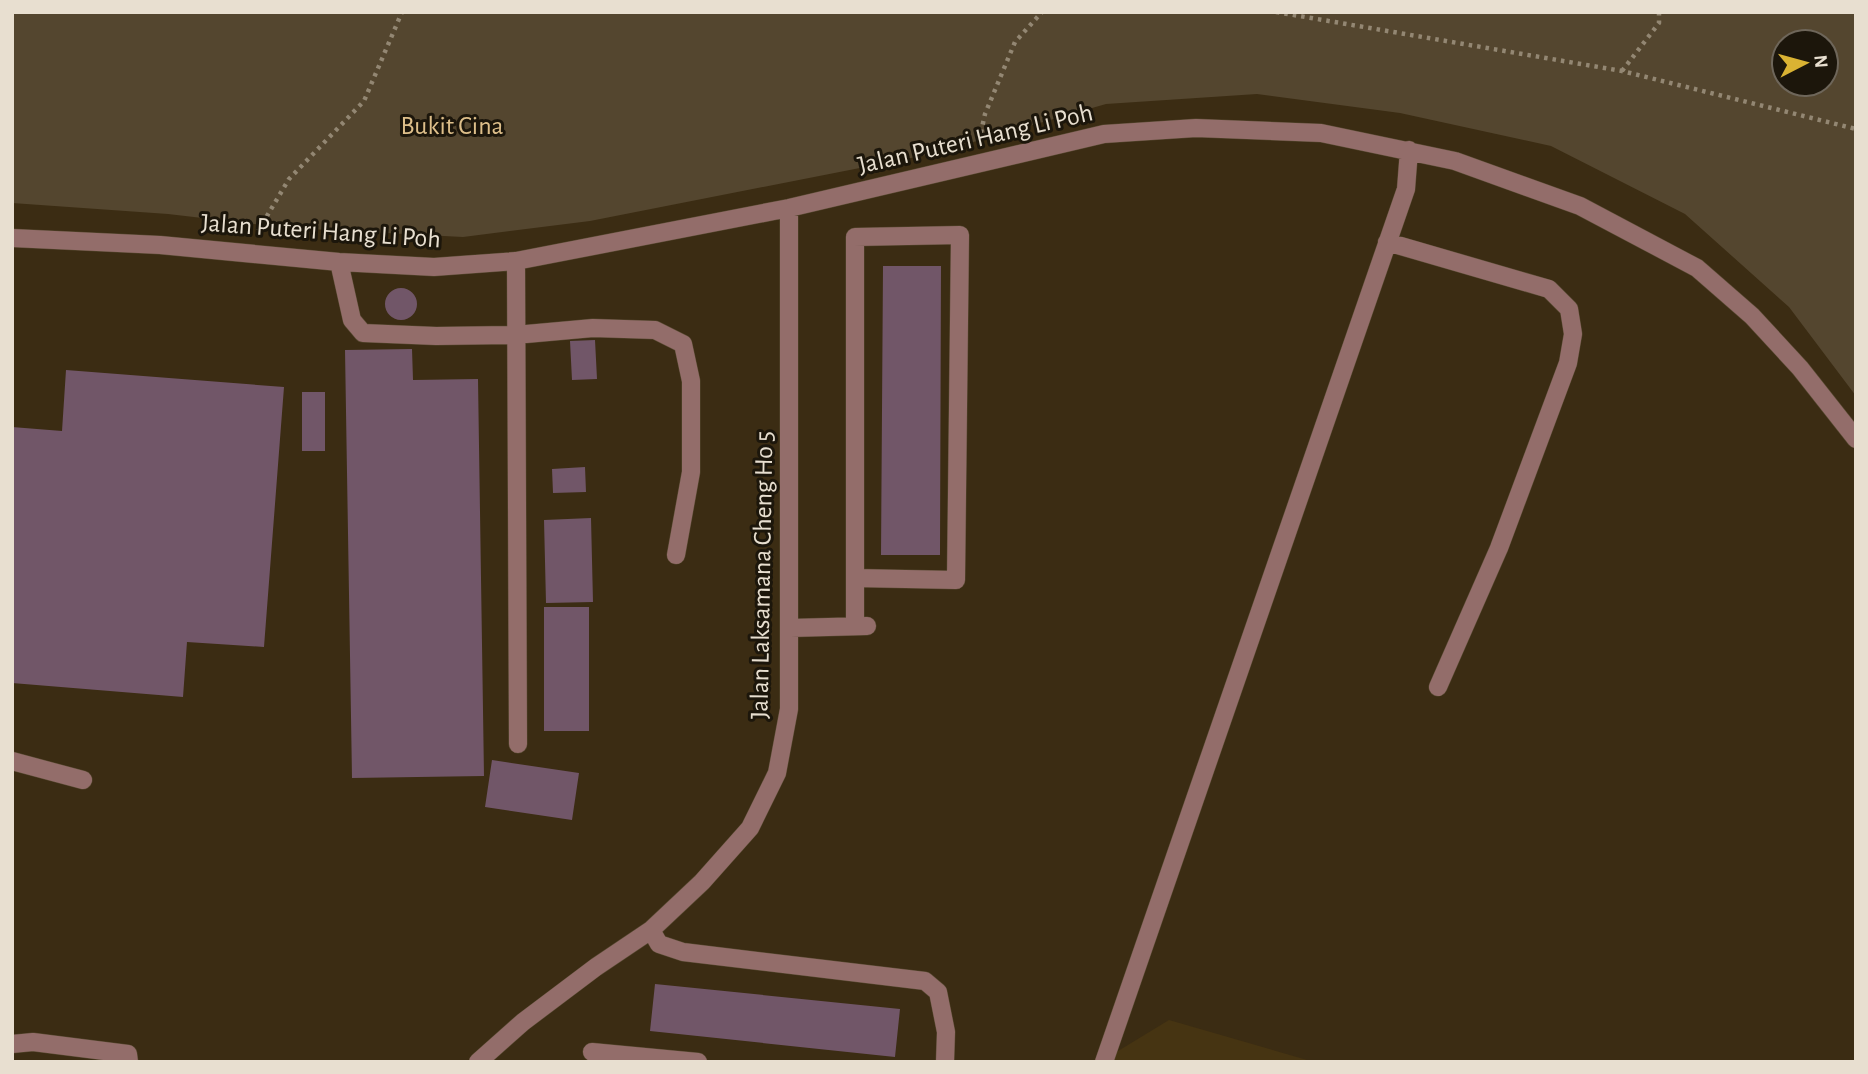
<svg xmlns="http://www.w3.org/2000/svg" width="1868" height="1074" font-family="'Alegreya Sans',sans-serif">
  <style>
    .built { fill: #463412 }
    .green { fill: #54462f; fill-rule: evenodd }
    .building { fill: #715668 }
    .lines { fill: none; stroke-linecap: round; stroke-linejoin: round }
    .minor-casing { stroke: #574931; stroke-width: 19 }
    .path { stroke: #938773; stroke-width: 4.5; stroke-dasharray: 3.5 5; stroke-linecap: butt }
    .minor { stroke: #936d6a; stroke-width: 18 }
    .labels { text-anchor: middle; stroke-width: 6; stroke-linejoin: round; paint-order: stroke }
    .park-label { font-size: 26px; fill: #debf8a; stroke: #1c160b }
    .street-label { font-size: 26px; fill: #e8dfd0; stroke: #1c160b }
  </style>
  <rect width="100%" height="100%" fill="#3b2c13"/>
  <!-- built -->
  <path class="built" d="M1169 1020 1307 1060V1062H1100Z"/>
  <!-- green -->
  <path class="green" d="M12 12H1856V396L1789 307 1685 214 1551 146 1400 113 1257 94 1106 104 931 154 590 221 463 237 289 228 168 214 12 203ZM1784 42H1826V84H1784Z"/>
  <!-- building -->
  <path class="building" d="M883 266H941L940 555H881Z
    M385 304a16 16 0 1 1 32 0a16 16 0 1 1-32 0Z
    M595 340 597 379 572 380 570 341Z
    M412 349 413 380 478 379 484 776 352 778 345 350Z
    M66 370 284 387 264 647 187 642 183 697 12 683V427L62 431Z
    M302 392H325V451H302Z
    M585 467 586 492 553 493 552 469Z
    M591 518 593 602 546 603 544 520Z
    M544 607H589V731H544Z
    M492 760 579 773 572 820 485 807Z
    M655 984 900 1009 895 1057 650 1031Z"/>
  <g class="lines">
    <defs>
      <path id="minor" d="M12 238 160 245 339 262 434 267 516 261 789 208 1104 134 1196 128 1321 133 1455 161 1580 206 1697 268 1752 316 1800 368 1856 439
        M1387 242 1549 289 1569 309 1573 334 1568 363 1499 548 1438 687
        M516 261 518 744
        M339 262 352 320 363 333 436 336 515 335 593 328 655 330 683 344 691 381V472L676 555
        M855 626V237L960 235 956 580 855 578
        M790 628 867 626
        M12 761 83 780
        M651 930 659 944 683 952 925 981 938 992 946 1032 945 1062
        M12 1044 33 1042 128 1054 129 1062
        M592 1052 698 1062
        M478 1062 523 1022 596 967 651 930 702 882 750 828 777 773 789 709V208
        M1104 1062 1406 189 1409 150"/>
    </defs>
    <!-- minor casing -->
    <use href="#minor" class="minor-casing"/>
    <!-- path -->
    <path class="path" d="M1276 12 1622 71 1856 129
      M1622 71 1659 23V12
      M979 141 985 114 1015 42 1042 12
      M258 231 289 179 364 101 402 12"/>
    <!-- minor -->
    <use href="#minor" class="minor"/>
  </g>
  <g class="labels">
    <!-- park labels -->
    <g class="park-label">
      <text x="452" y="134">Bukit Cina</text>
    </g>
    <!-- street labels -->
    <g class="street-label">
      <text transform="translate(975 138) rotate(-13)" y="9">Jalan Puteri Hang Li Poh</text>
      <text transform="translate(321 230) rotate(4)" y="9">Jalan Puteri Hang Li Poh</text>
      <text transform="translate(761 575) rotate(-89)" y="9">Jalan Laksamana Cheng Ho 5</text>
    </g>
  </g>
  <!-- border -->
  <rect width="1868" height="1074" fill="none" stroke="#e8dfd0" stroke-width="28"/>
  <!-- north arrow -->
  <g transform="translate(1805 63) rotate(84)"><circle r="33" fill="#1c160b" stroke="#6e665a" stroke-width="2"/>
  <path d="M0-5L12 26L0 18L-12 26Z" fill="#dab333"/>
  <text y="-10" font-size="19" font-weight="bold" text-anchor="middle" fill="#e8dfd0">N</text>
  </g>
</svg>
